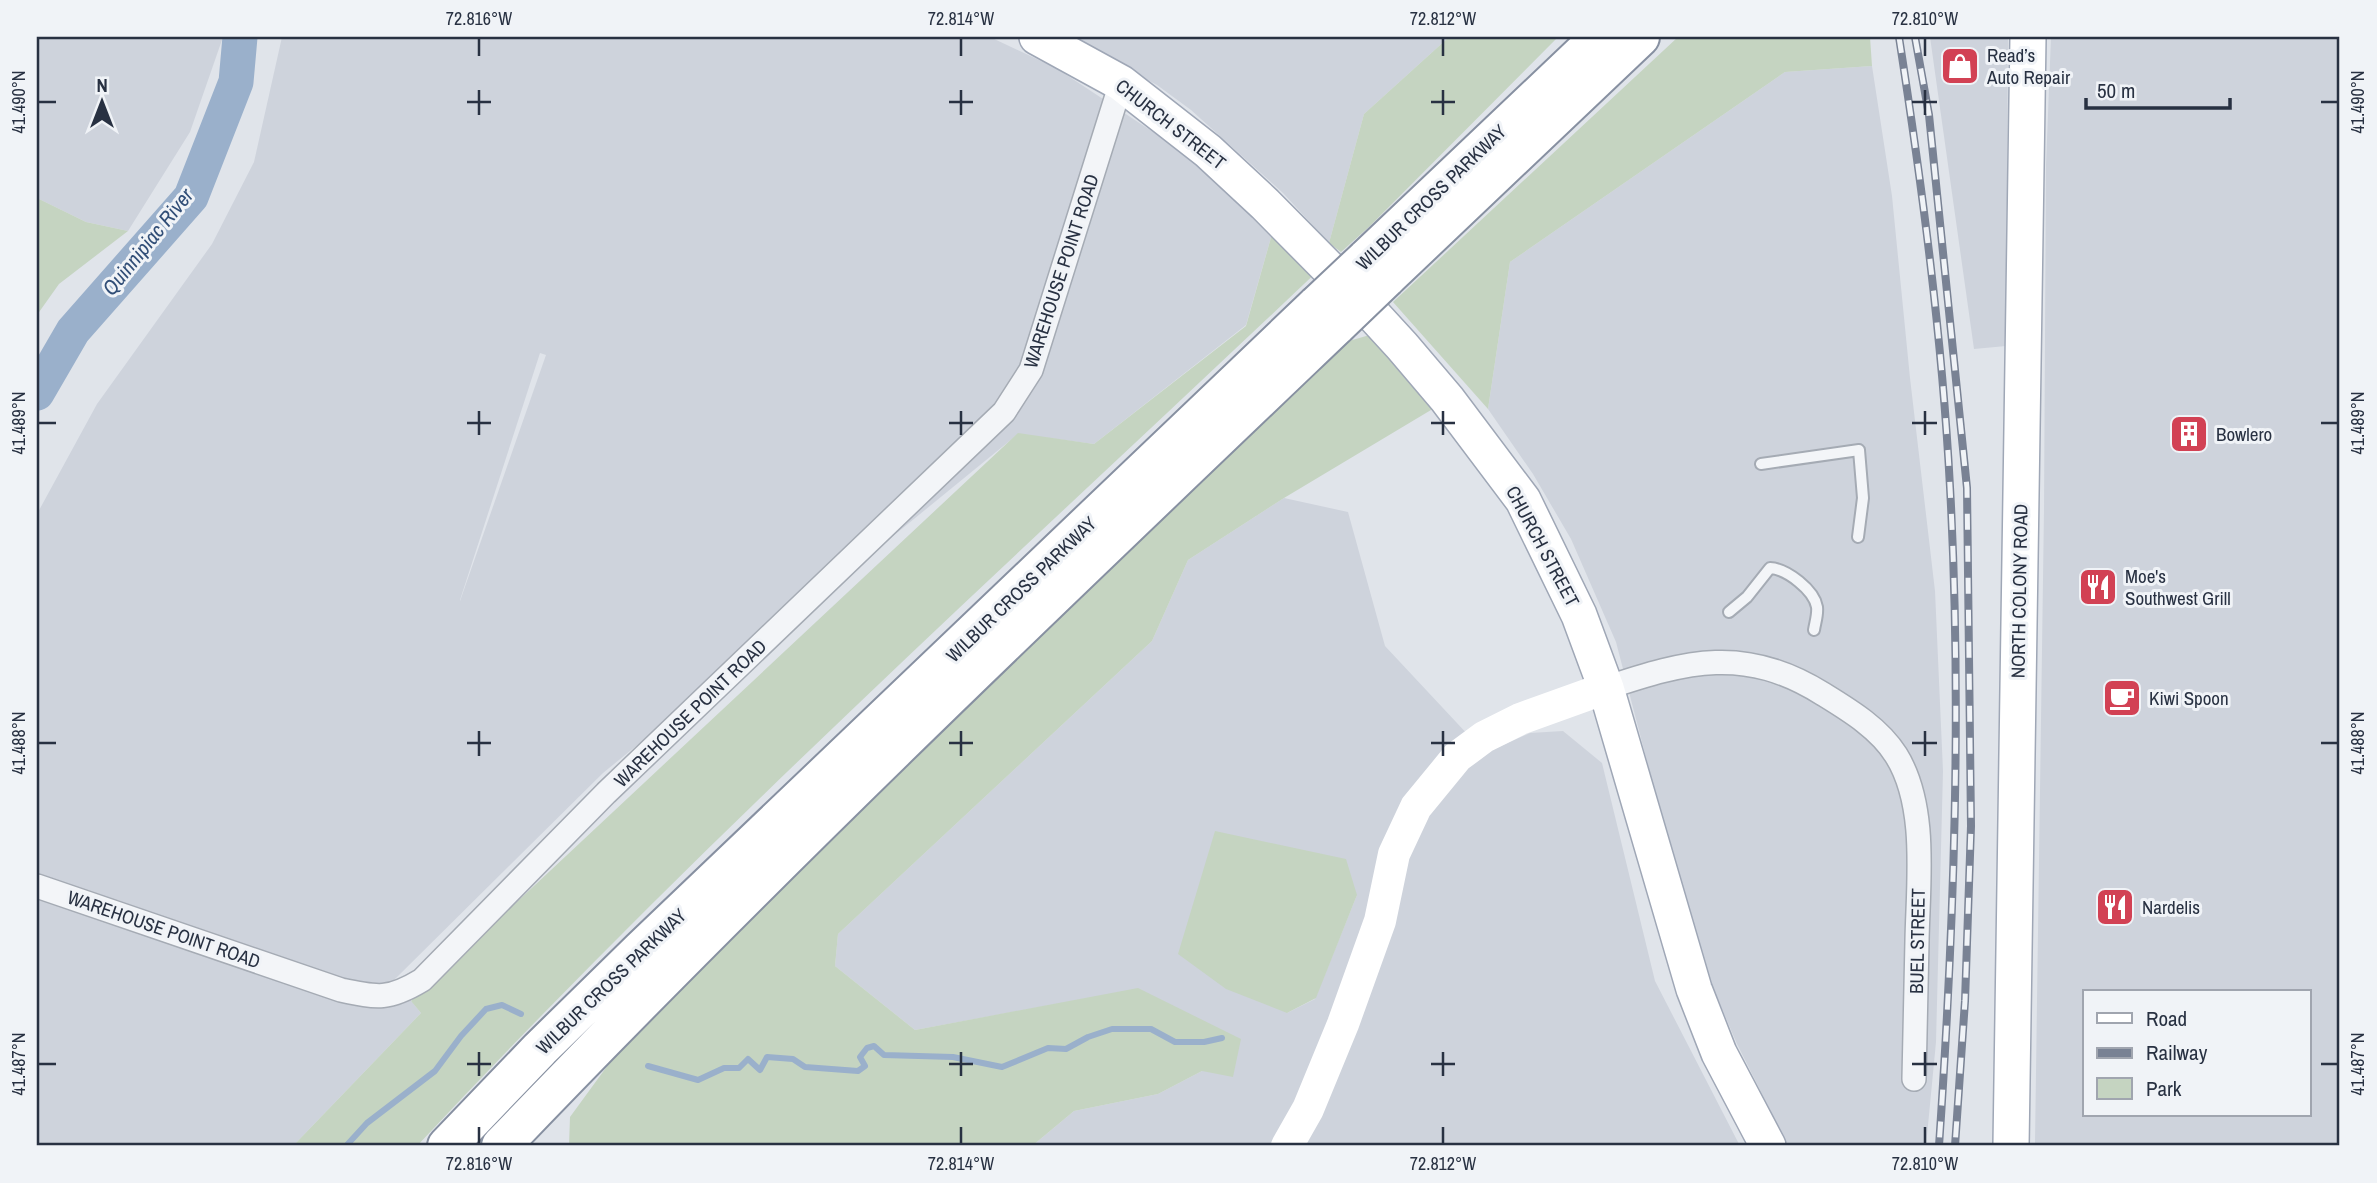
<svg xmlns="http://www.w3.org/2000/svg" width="2377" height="1183" font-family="'Archivo Narrow',sans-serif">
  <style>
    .built { fill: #ced3dc; fill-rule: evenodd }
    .green { fill: #c5d4c1 }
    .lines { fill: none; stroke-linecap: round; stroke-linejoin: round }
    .stream { stroke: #9ab0cb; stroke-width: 6 }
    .river { stroke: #9ab0cb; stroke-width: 35 }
    .lane-casing { stroke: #a5abb4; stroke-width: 14 }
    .street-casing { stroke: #a5abb4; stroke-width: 26 }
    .primary-casing { stroke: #9fa7b6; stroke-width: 38 }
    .highway-casing { stroke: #8790a1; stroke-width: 42 }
    .lane { stroke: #f3f5f8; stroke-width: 10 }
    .street { stroke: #f3f5f8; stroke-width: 23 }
    .secondary { stroke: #fff; stroke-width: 32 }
    .primary { stroke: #fff; stroke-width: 35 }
    .highway { stroke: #fff; stroke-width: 38 }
    .rail-casing { stroke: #798294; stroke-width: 8 }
    .rail { stroke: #f0f3f7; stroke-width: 5; stroke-dasharray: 16; stroke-linecap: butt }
    .highway-bridge-casing { stroke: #8790a1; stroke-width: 42; stroke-linecap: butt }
    .highway-bridge { stroke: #fff; stroke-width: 38 }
    .ticks { fill: none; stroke: #283142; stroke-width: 2.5 }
    .labels { text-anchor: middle; stroke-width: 6; stroke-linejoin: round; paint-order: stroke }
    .poi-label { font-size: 19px; fill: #283142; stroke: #f0f3f7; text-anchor: start }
    .street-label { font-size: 19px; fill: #283142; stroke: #f0f3f7 }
    .water-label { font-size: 21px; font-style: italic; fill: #314e77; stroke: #f0f3f7 }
    .neatline { fill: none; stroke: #283142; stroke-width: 2.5 }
    .ticks-label { font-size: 18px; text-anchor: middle; fill: #283142 }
  </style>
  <rect width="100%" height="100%" fill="#e0e4ea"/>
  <!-- built -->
  <path class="built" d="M37 37H223L190 132 128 231 86 222 37 198Z
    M282 37H990L1056 68 1191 157 1272 234 1246 325 1094 444 1018 434 603 773 394 980 421 1013 293 1146H37V514L97 404 212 244 254 162ZM540 353 546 355 460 601V600Z
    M1067 37H1449L1364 114 1329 243 1283 193 1191 110 1157 85Z
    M1930 37H2008L2006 346 1974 349Z
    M2051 37H2340V1146H2036L2035 1143 2044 509 2046 165ZM2085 992H2309V1115H2085Z
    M1872 66 1892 196 1910 378 1935 591 1943 771 1936 1042 1926 1146H1788L1737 1044 1695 946 1616 642 1571 539 1533 474 1488 409 1510 262 1785 72Z
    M1284 498 1348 512 1385 646 1485 753 1530 733 1563 731 1602 763 1655 981 1740 1146H1032L1074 1111 1158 1094 1202 1071 1138 989 915 1030 835 966 838 934 1152 641 1188 560ZM1357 895 1315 999 1287 1013Z"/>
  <!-- green -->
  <path class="green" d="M1449 37H1558L1370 226 1341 252 1329 243 1364 114Z
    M1678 37H1870L1872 66 1785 72 1510 262 1488 409 1393 302Z
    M37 198 86 222 128 231 59 284 37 315Z
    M1272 234 1321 268C1016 557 703 839 417 1146H293L421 1013 411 1001 1018 433 1094 444 1246 326Z
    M1373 334 1436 407 1284 498 1188 560 1152 641 838 934 835 966 915 1030 1138 988 1241 1039 1233 1077 1202 1071 1158 1094 1074 1111 1032 1146H569L570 1117 616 1054 891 778 1349 341Z
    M1215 831 1346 859 1357 895 1316 998 1287 1013 1226 989 1178 954Z"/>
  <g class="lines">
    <!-- stream -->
    <path class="stream" d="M648 1066 698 1080 724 1068H739L748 1059 760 1070 767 1057 793 1059 805 1067 858 1071 865 1066 860 1057 867 1048 874 1046 884 1055 953 1057 1002 1067 1048 1048 1066 1049 1088 1037 1112 1029H1151L1175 1042H1204L1222 1038
      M346 1146 367 1123 435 1071 461 1036 486 1009 502 1005 521 1014"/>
    <!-- river -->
    <path class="river" d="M37 393 73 331 191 197 236 82 240 37"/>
    <defs>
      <path id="lane" d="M1761 464 1859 450 1863 498 1858 537
        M1729 612 1747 597 1770 568C1787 569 1814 590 1817 607 1818 615 1815 623 1814 630"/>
      <path id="street" d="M1606 688C1687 661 1745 645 1823 694 1849 710 1879 728 1896 755 1928 806 1918 883 1917 941 1916 987 1915 1033 1914 1079
        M37 886 341 990C378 998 389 1000 422 980L606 793 1004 412 1031 370 1121 83"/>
      <path id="primary" d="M1037 37 1121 83 1208 151 1265 204 1357 297 1402 346 1447 399 1523 500 1579 615 1606 688 1694 989 1719 1053 1768 1146
        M2011 1146 2028 37"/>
      <path id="highway" d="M1366 259 1600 37
        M1386 278 1640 37
        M447 1146 540 1049 641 950 1317 305
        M501 1146C771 864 1054 595 1337 325"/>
    </defs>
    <!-- lane casing -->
    <use href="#lane" class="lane-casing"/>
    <!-- street casing -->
    <use href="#street" class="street-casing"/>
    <!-- primary casing -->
    <use href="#primary" class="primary-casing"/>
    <!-- highway casing -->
    <use href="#highway" class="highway-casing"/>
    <!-- lane -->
    <use href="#lane" class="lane"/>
    <!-- street -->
    <use href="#street" class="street"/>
    <!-- secondary -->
    <path class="secondary" d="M1287 1146 1308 1109 1343 1024 1380 921 1394 854 1416 807 1457 757 1484 737 1520 719 1606 688"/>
    <!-- primary -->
    <use href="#primary" class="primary"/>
    <!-- highway -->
    <use href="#highway" class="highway"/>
    <defs>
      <path id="rail" d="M1899 37C1922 186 1942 336 1950 487 1962 707 1954 927 1939 1146
        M1915 37 1929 115 1967 488 1971 826 1965 1001 1955 1146"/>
    </defs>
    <!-- rail casing -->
    <use href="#rail" class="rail-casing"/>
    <!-- rail -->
    <use href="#rail" class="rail"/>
    <defs>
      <path id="highway-bridge" d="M1317 305 1366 259
        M1337 325 1386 278"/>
    </defs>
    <!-- highway-bridge casing -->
    <use href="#highway-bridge" class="highway-bridge-casing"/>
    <!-- highway-bridge -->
    <use href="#highway-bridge" class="highway-bridge"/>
  </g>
  <!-- ticks -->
  <path class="ticks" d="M479 38V56M961 38V56M1443 38V56M1925 38V56M479 90V115M961 90V115M1443 90V115M1925 90V115M38 102H56M467 102H491M949 102H973M1431 102H1455M1912 102H1937M2321 102H2338M479 411V435M961 411V435M1443 411V435M1925 411V435M38 423H56M467 423H491M949 423H973M1431 423H1455M1912 423H1937M2321 423H2338M479 731V756M961 731V756M1443 731V756M1925 731V756M38 743H56M467 743H491M949 743H973M1431 743H1455M1912 743H1937M2321 743H2338M479 1052V1076M961 1052V1076M1443 1052V1076M1925 1052V1076M38 1064H56M467 1064H491M949 1064H973M1431 1064H1455M1912 1064H1937M2321 1064H2338M479 1127V1144M961 1127V1144M1443 1127V1144M1925 1127V1144"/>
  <!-- icons -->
  <defs>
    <symbol id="shop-square" viewBox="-11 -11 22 22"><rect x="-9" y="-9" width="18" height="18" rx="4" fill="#d24154" stroke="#f0f3f7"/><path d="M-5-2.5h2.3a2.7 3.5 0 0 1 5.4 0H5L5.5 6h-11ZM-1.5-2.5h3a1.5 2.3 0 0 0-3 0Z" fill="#fff"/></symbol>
    <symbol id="building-square" viewBox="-11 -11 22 22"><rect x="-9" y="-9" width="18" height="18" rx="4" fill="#d24154" stroke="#f0f3f7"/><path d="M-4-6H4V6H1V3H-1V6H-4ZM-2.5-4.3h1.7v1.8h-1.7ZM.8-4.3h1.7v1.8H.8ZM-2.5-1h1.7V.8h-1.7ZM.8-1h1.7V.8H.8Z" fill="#fff"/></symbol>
    <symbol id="restaurant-square" viewBox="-11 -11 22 22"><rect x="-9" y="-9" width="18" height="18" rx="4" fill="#d24154" stroke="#f0f3f7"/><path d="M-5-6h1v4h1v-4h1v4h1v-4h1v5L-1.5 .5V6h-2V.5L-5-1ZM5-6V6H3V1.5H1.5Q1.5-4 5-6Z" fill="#fff"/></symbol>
    <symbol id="cafe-square" viewBox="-11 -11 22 22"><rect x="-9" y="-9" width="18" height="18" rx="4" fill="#d24154" stroke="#f0f3f7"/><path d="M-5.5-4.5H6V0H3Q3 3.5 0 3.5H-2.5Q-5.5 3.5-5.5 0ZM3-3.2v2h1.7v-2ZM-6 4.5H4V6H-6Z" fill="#fff"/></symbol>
  </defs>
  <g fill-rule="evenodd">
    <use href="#shop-square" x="1938" y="44" width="44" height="44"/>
    <use href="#building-square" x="2167" y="412" width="44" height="44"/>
    <use href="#restaurant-square" x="2076" y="565" width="44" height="44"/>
    <use href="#cafe-square" x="2100" y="676" width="44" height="44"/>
    <use href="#restaurant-square" x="2093" y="885" width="44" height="44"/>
  </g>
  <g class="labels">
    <!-- poi labels -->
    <g class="poi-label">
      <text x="1987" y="62">Read’s<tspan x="1987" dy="22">Auto Repair</tspan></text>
      <text x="2216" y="441">Bowlero</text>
      <text x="2125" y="583">Moe's<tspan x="2125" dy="22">Southwest Grill</tspan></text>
      <text x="2149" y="705">Kiwi Spoon</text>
      <text x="2142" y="914">Nardelis</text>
    </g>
    <!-- street labels -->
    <g class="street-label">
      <text transform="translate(1171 124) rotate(38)" y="7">CHURCH STREET</text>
      <text transform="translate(1431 197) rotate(-44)" y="7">WILBUR CROSS PARKWAY</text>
      <text transform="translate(1061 271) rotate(-72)" y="7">WAREHOUSE POINT ROAD</text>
      <text transform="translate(1543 546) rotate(62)" y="7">CHURCH STREET</text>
      <text transform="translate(1021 589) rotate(-44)" y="7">WILBUR CROSS PARKWAY</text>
      <text transform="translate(2019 591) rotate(-89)" y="7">NORTH COLONY ROAD</text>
      <text transform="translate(690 713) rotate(-44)" y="7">WAREHOUSE POINT ROAD</text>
      <text transform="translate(164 929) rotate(19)" y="7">WAREHOUSE POINT ROAD</text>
      <text transform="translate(1917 941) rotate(-89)" y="7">BUEL STREET</text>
      <text transform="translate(611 981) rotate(-44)" y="7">WILBUR CROSS PARKWAY</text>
    </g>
    <!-- water labels -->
    <g class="water-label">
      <text transform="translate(148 242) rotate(-51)" y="7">Quinnipiac River</text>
    </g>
  </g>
  <!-- border -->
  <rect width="2377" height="1183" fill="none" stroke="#f0f3f7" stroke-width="77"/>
  <!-- legend -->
  <rect x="2083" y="990" width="228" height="126" fill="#f0f3f7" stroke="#a0a5af" stroke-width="2"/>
  <rect x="2097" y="1013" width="35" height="10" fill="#ffffff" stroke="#a0a5af" stroke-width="2"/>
  <text x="2146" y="1026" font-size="21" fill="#283142">Road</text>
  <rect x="2097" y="1048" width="35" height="10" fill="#798294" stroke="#a0a5af" stroke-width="2"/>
  <text x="2146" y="1060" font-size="21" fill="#283142">Railway</text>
  <rect x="2097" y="1078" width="35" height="21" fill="#c5d4c1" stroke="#a0a5af" stroke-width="2"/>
  <text x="2146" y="1096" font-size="21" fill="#283142">Park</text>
  <!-- north arrow -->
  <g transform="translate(102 102)" stroke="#f0f3f7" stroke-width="5" paint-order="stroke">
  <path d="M0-5L12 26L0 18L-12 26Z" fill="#283142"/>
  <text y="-10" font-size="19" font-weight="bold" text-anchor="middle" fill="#283142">N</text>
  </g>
  <!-- scale -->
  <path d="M2086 98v10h144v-10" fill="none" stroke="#283142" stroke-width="3.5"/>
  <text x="2097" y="98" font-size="21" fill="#283142" stroke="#f0f3f7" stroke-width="5" paint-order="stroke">50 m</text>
  <rect x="38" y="38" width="2300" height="1106" class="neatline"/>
  <g class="ticks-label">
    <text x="479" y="25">72.816°W</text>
    <text x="961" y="25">72.814°W</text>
    <text x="1443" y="25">72.812°W</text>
    <text x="1925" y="25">72.810°W</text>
    <text transform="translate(19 102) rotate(-90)" y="6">41.490°N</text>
    <text transform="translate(2358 102) rotate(-90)" y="6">41.490°N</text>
    <text transform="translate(19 423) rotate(-90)" y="6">41.489°N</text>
    <text transform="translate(2358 423) rotate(-90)" y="6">41.489°N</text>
    <text transform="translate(19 743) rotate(-90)" y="6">41.488°N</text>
    <text transform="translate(2358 743) rotate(-90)" y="6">41.488°N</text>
    <text transform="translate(19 1064) rotate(-90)" y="6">41.487°N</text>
    <text transform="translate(2358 1064) rotate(-90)" y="6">41.487°N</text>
    <text x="479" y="1170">72.816°W</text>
    <text x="961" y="1170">72.814°W</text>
    <text x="1443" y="1170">72.812°W</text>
    <text x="1925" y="1170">72.810°W</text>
  </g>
</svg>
